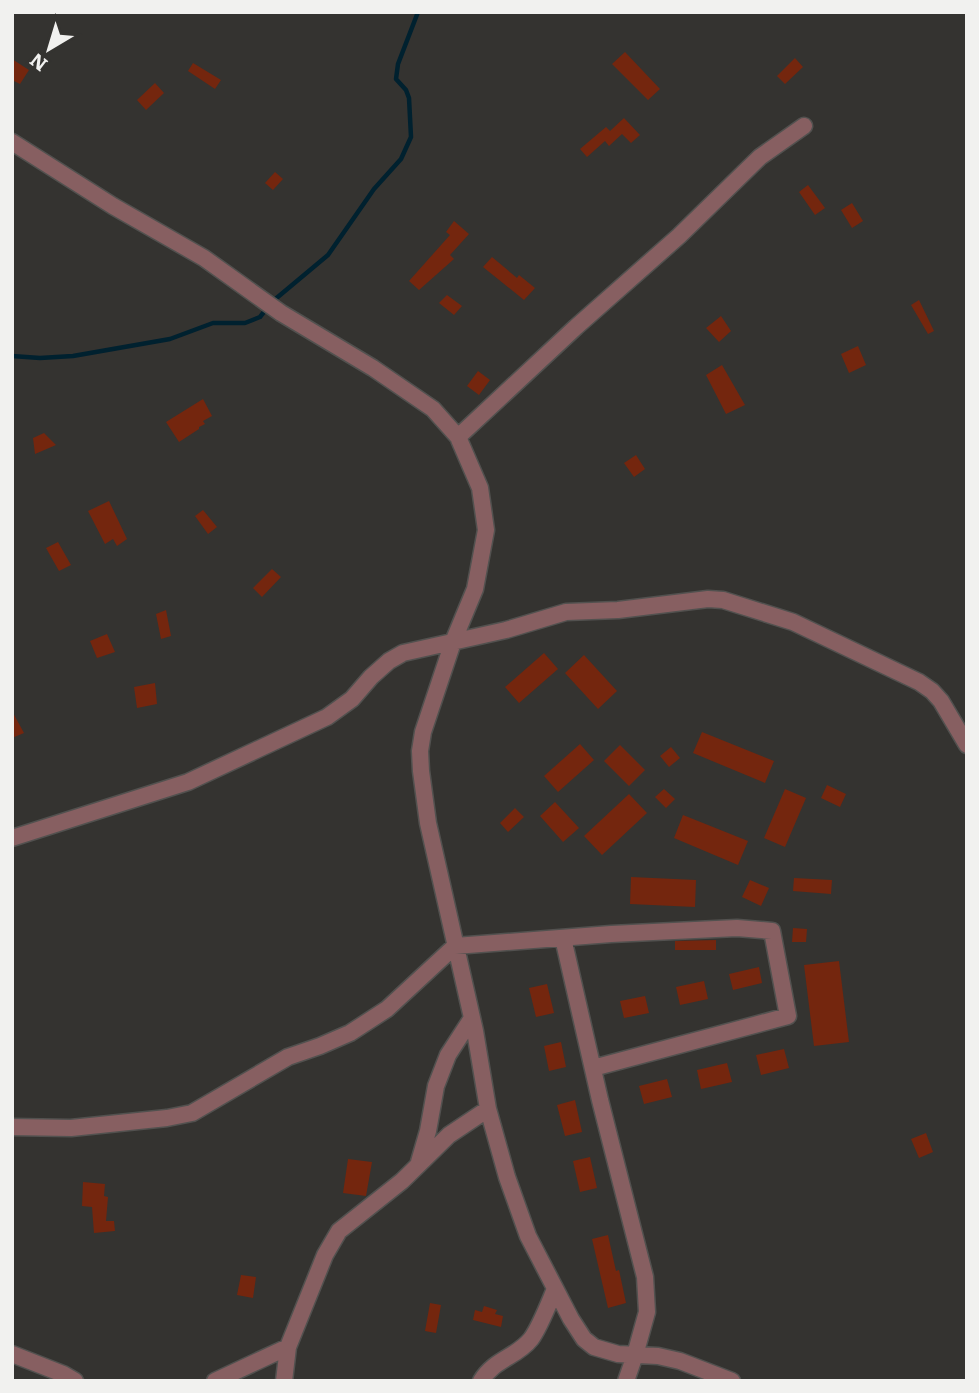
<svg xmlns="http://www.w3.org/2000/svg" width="979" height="1393" font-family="Literata,serif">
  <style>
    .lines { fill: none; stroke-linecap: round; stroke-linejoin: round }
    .stream { stroke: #00212f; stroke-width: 4.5 }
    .building { fill: #74260e }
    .street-casing { stroke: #52514f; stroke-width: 19 }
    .street { stroke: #875f61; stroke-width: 16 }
  </style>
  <rect width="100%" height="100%" fill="#343330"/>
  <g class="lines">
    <!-- stream -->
    <path class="stream" d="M273 301 328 255 374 189 401 159 411 137 409 98 406 90 396 79 398 64 418 12
      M12 356 40 358 73 356 170 339 213 323H245L260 317 267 308"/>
  </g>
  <!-- building -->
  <path class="building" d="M625 52 660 89 648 100 612 64Z
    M795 58 803 67 785 84 777 76Z
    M12 59 29 70 20 84 12 80Z
    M193 63 221 80 215 89 188 71Z
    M155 83 164 93 146 110 137 100Z
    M624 118 640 135 631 143 622 134 609 146 605 141 587 157 580 149 606 127 610 131Z
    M275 172 283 179 273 190 265 183Z
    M808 185 825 208 815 215 799 192Z
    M852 203 863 221 852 228 841 210Z
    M454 221 469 234 450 255 454 259 419 290 409 281 450 235 446 232Z
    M492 257 517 278 519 275 535 288 524 300 483 267Z
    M447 295 462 306 454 315 439 303Z
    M919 300 934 331 928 334 911 305Z
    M721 316 731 331 719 342 706 328Z
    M858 346 866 365 849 373 841 354Z
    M722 365 745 405 726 414 706 375Z
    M478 371 490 380 479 395 467 386Z
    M203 399 212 416 203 421 205 424 199 427V429L179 442 166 422Z
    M44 433 56 445 35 454 33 438Z
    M636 455 645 469 634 477 624 463Z
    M109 501 127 539 117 546 113 539 105 544 88 511Z
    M203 510 217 527 208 534 195 516Z
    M58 542 71 565 59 571 46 548Z
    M272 569 281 577 262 597 253 588Z
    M166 610 171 636 161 639 156 614Z
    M107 634 115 652 97 658 90 641Z
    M544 653 558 669 519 703 505 687Z
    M584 655 617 691 598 709 565 673Z
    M155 683 157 704 137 708 134 687Z
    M12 711 24 733 12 738Z
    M702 732 774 761 765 783 693 753Z
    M580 744 594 760 558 792 544 776Z
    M620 745 645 770 629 786 604 761Z
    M671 747 680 758 669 767 660 756Z
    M827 785 846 794 840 807 821 798Z
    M664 789 675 799 666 808 655 797Z
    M785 789 806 798 785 847 764 838Z
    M629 794 647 813 602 855 584 836Z
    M555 802 579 828 563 842 540 816Z
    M515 808 524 817 508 832 500 823Z
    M683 815 748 841 738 865 674 838Z
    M631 877 696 880 695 907 630 904Z
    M794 878 832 880 831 894 793 891Z
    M750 880 769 888 761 906 742 897Z
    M793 928 807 929 806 942H792Z
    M716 940V950H675V941Z
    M839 961 849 1042 814 1046 804 965Z
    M759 967 762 983 733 990 729 974Z
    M704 981 708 999 680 1005 676 987Z
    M547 984 554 1013 536 1017 529 988Z
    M645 996 649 1013 624 1018 620 1001Z
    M561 1042 566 1067 549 1071 544 1046Z
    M784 1049 789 1068 761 1075 756 1055Z
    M727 1063 732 1082 701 1089 697 1070Z
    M667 1079 672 1097 644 1104 639 1086Z
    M575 1100 582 1132 565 1136 557 1105Z
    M926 1133 933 1152 919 1158 911 1139Z
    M590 1157 597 1188 580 1192 573 1161Z
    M348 1159 372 1162 366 1196 343 1193Z
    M83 1182 105 1184 104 1196 108 1197 106 1221H114L115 1231 94 1233 92 1207 82 1206Z
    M608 1235 616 1271 619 1270 626 1303 608 1308 592 1239Z
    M241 1275 256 1277 253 1298 237 1295Z
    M430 1303 441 1305 436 1333 425 1331Z
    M484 1306 497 1310 495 1314 503 1316 501 1327 473 1320 475 1310 482 1312Z"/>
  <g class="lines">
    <defs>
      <path id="street" d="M12 142 113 206 204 258 281 313 373 368 433 409 458 437 480 488 486 530 475 589 453 642 423 732 420 751 421 771 428 823 475 1031 488 1109 507 1177 528 1236 571 1319 584 1339 594 1347 618 1354 658 1356 680 1361 732 1381
        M458 437 576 327 679 236 760 157 804 126
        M12 838 188 782 327 717 352 699 371 677 389 661 403 653 506 630 566 612 618 610 708 599 723 600 793 622 919 682 932 691 941 701 967 745
        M563 938 600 1100 645 1277 647 1312 635 1355 626 1381
        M12 1127 71 1128 167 1118 192 1113 288 1057 320 1046 350 1033 387 1009 455 946 611 934 737 928 772 931 788 1016 593 1068
        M419 1162 428 1131 436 1086 448 1055 472 1018
        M12 1354 63 1374 75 1381
        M215 1381 288 1347
        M284 1381 288 1347 325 1255 339 1231 402 1181 449 1135 488 1109
        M481 1381C494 1359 517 1357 531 1339 540 1327 549 1303 555 1289"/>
    </defs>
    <!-- street casing -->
    <use href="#street" class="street-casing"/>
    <!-- street -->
    <use href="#street" class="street"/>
  </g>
  <!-- border -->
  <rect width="979" height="1393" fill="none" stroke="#f1f1ef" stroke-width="28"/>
  <!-- north arrow -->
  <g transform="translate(49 49) rotate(218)" stroke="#343330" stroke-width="5" paint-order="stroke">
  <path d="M0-5L12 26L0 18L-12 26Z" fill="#f1f1ef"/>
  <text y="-10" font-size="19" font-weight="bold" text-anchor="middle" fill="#f1f1ef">N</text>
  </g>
</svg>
